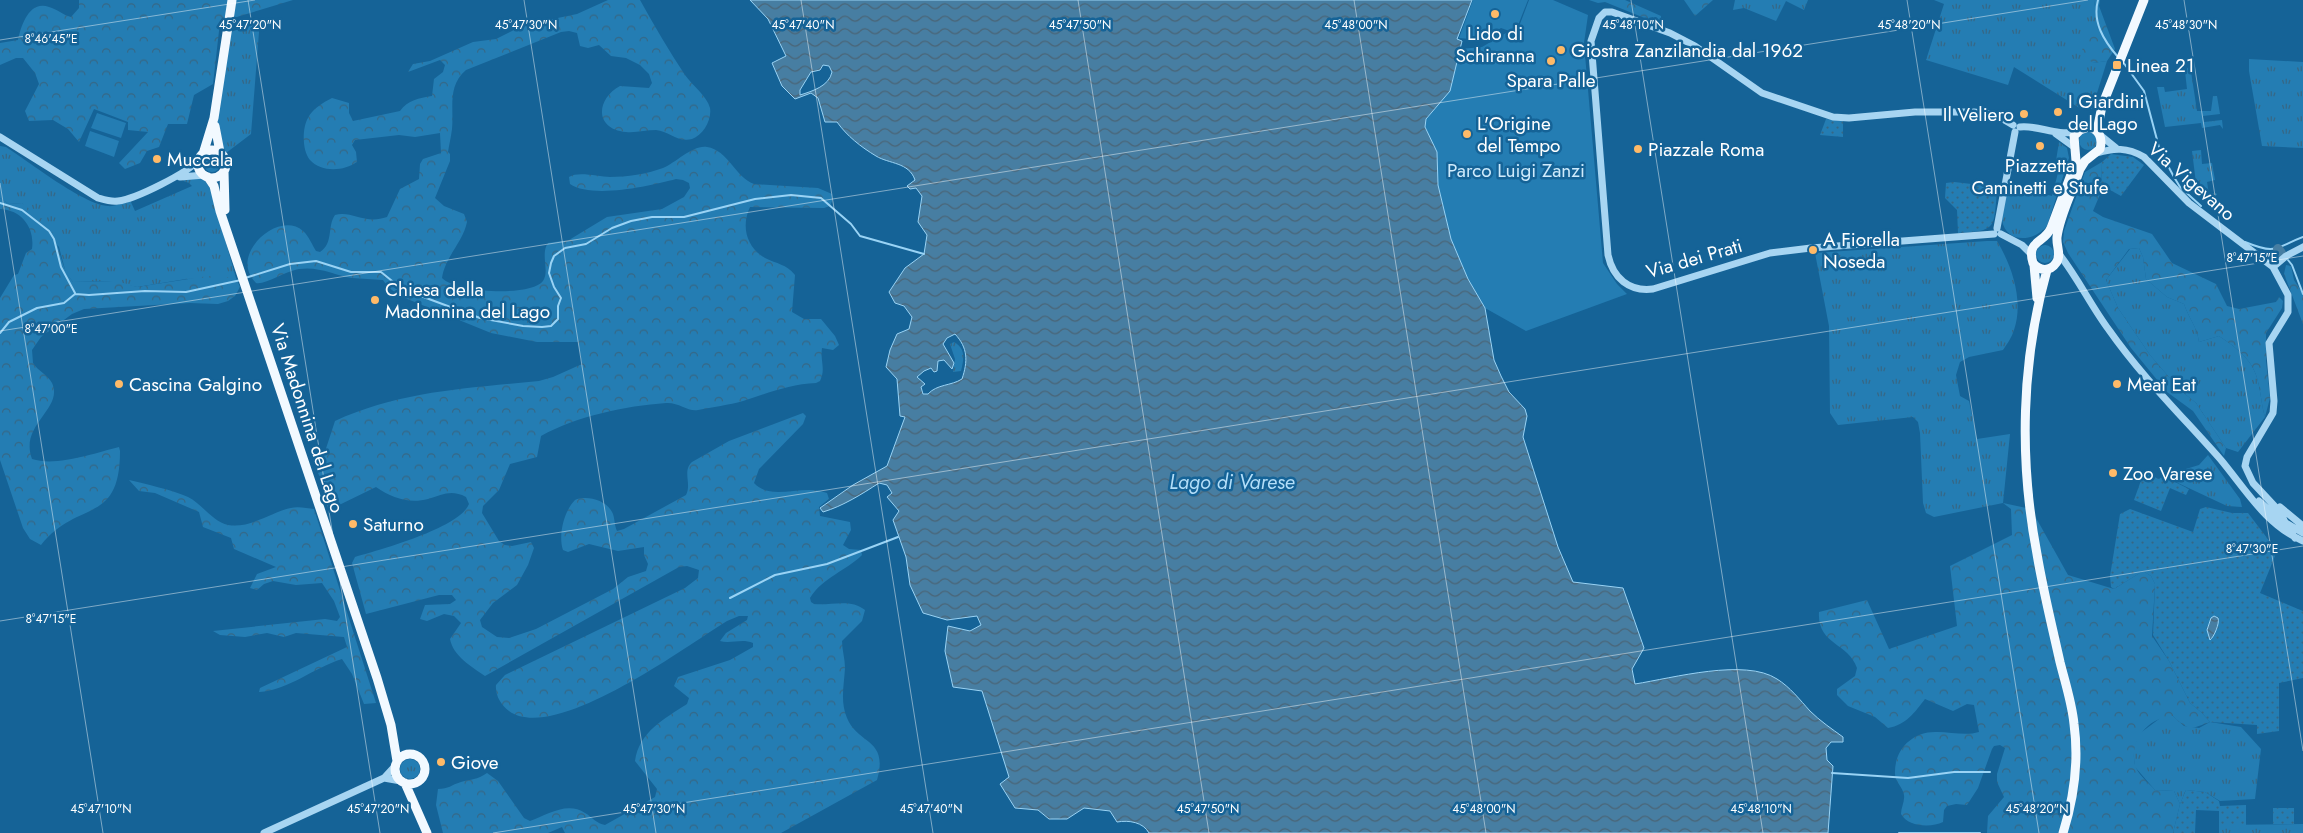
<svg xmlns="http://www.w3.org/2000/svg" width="2303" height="833" font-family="Jost,sans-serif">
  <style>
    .grass { fill: url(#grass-tufts) }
    .forest { fill: url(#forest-crowns) }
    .park { fill: #247db3 }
    .garden { fill: url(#garden-dots) }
    .water { fill: url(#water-waves); stroke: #99d3f5; fill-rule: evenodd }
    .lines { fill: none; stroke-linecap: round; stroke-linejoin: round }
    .stream { stroke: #99d3f5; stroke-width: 2 }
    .river { stroke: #477ea2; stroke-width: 10 }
    .minor { stroke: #a7d5f2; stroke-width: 7 }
    .major { stroke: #f2f9ff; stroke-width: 9 }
    .ticks { fill: none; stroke: #fff; stroke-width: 1; stroke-opacity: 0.45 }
    .poi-dot { fill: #ffba68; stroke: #156397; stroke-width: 2 }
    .labels { text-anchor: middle; stroke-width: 5; stroke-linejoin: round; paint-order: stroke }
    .poi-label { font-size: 19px; fill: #fff; stroke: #156397; text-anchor: start }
    .park-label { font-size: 19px; fill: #cfebfc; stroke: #156397 }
    .street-label { font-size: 19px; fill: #fff; stroke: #156397 }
    .water-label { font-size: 20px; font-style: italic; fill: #b3def8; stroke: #156397 }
    .ticks-label { font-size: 12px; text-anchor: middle; fill: #fff; stroke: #156397; stroke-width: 5; stroke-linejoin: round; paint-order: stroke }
  </style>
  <defs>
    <pattern id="grass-tufts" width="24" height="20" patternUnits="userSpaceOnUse" patternTransform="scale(1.25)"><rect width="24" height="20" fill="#247db3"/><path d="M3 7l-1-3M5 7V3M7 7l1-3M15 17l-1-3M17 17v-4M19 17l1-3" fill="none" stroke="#366785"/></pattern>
    <pattern id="forest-crowns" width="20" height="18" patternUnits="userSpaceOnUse" patternTransform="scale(1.25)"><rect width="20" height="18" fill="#247db3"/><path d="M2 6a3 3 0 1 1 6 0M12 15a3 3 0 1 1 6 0" fill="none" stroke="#366785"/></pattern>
    <pattern id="garden-dots" width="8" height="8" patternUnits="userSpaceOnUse" patternTransform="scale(1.25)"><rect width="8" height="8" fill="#247db3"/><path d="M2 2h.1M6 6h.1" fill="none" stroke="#366785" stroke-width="1.8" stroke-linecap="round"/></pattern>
    <pattern id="water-waves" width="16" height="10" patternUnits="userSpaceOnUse" patternTransform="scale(1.25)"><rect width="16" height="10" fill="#477ea2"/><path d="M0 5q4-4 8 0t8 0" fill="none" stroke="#4a6577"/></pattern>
  </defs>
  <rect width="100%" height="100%" fill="#156397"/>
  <!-- grass -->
  <path class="grass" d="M1735 0H1808L1804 10 1786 1 1776 21 1744 8 1733 10Z
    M1934 0H2094L2098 30 2092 63 2107 61 2092 109H2081L2014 67 2008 85 1926 60 1944 4Z
    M258 22 259 32 251 134 226 153C206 135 227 57 231 32Z
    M2249 59 2303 62V148L2262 146 2249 71Z
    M2190 65 2197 111H2211L2213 96H2217L2220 114 2203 116 2204 122 2222 120 2223 129 2220 125 2202 128 2201 123 2165 127 2157 87H2164L2165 92 2187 89 2185 71Z
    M2079 141a9 9 0 1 1 18 0a9 9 0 1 1-18 0Z
    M2059 142 2067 148 2069 158 2047 226C2034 242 2006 244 2002 220 2000 209 2006 195 2009 185L2052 196 2059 169 2055 167Z
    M0 146 6 147C28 161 84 205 108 206 114 207 124 202 130 200L135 211 192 186 189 183 178 179H204L211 190 236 278 186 279 137 287 109 281 73 282 66 273 59 247 22 203 9 204 0 198Z
    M2201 150 2202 164 2212 163 2215 180 2207 182 2209 194 2216 193 2217 195 2208 197 2196 183 2192 151Z
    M204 164a8 8 0 1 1 16 0a8 8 0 1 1-16 0Z
    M1987 241H1997C2012 266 2024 301 2014 330 2012 337 2007 344 2003 350L1969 357 1960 362 1956 375 1960 396 1969 401 1977 439 2010 434 2003 503 1934 517 1926 513 1923 503 1920 433 1918 422 1913 417 1838 425 1830 413 1829 326 1815 253Z
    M2036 254a9 9 0 1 1 18 0a9 9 0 1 1-18 0Z
    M2139 248 2143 257 2146 279 2167 297 2184 304C2189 319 2197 326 2199 342L2219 336C2234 346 2252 359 2257 378 2261 391 2261 404 2265 417L2238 452 2226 448 2196 403 2180 390 2150 355 2118 308 2106 280 2130 249Z
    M954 342C966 349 964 358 961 371L953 372 955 359 950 344Z
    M2208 455 2240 499 2242 507 2227 506 2163 476 2199 465Z
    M2163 716H2173L2184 726 2199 728 2210 722 2241 727 2261 749 2255 799 2220 801 2205 792 2186 790 2180 804 2174 791 2155 790 2135 767 2133 750 2139 734Z
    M400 769a10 10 0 1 1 20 0a10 10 0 1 1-20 0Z
    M2303 824V833H2219V825Z"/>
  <!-- forest -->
  <path class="forest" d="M79 0H293L220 22 213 84 194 95 187 124H168L159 147 147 151 140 163 125 169 119 163 148 132 128 130V122L94 109 79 142 68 129 53 120 29 121 25 111 39 84 35 73 23 58H16L0 65V43L18 40C21 26 29 0 49 7 57 9 63 15 71 17L79 8Z
    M608 0H640C654 25 669 51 685 75 692 85 707 96 710 108 712 120 703 135 692 139 678 143 669 131 656 130 646 130 636 133 626 132 594 129 596 99 620 86L649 88 652 83 649 74 640 65 626 58 611 56 599 45 588 48 580 46 577 33 569 31 561 32 466 70C447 86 454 108 452 129 451 137 449 145 448 152L450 154V161L435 198 444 206 464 214 467 222C463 242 445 257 442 278 456 293 531 297 543 281 550 271 540 254 548 243L569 240 607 217 662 209 684 197 690 188 689 183 683 180 676 179C650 186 592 199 570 184L569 177C579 171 598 177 610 177 627 177 647 174 663 168 676 163 692 145 707 147 728 150 735 177 754 184L818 188 832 194V201L830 206 824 208 750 207C741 226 746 247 765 258 777 264 786 264 795 275L792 312 804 319H821L835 336 839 345 833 350 822 348C820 361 826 369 820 381L816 383C790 384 768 393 743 401 729 405 712 407 698 410 688 412 679 402 666 403 625 406 577 416 541 436L537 457 510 464 499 490 483 506 482 513 499 541 505 545 512 546 531 542 534 548 528 565 517 585 493 603 480 620 482 627 497 637 509 638 536 629 613 589 628 577 646 571 648 564 644 555V547L618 551 589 544 568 552 563 550C558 535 564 511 575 500 586 495 606 500 612 512 615 517 614 525 617 531L624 529 686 495C692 484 682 471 692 462L729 441 803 413 806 416 803 424 759 469 754 483C771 502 804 483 827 493L829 499 819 507 820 516 850 522 851 530 843 545 849 549 861 550 862 555C846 571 823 577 810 598L811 602 814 604C831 606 850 598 865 610L862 621 842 641C842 650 845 659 845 668 844 686 840 701 847 718 858 745 889 738 877 780L781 833H565L562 827 548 833H443L436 805 438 789C449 789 451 785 461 782 471 779 477 780 487 773L498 781 524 818 530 821C547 815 567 801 585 813 592 817 597 824 605 825L655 797 657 789 635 761C639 732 664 719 687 704L689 698 674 686 678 677 730 660 753 647V643C742 638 731 644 720 641L726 633 747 620 748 616H739L727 621C685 647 554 744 509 711 501 705 495 695 496 685L505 675 685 588 698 578 699 570 687 566 679 567 485 676C472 667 453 656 450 639L461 623 454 616 444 614 427 621 420 619 425 605 450 604 456 600 452 595H439L366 614 352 563 355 557C379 550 460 528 469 504L466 497C451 489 442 495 428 499 409 504 392 498 376 487L335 507 318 473 335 421C400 391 469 388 539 381L553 377 582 364 578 342H537L491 333 400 296 388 287 383 280C373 279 362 279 352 278 334 275 319 266 299 269 286 271 265 285 256 283 252 279 249 274 248 269 242 245 281 212 303 231 309 236 312 245 316 251L320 252C334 243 327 226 335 215 351 210 365 225 387 217L400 189 419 179 420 164 423 159 441 153 440 133 415 137 399 135 355 140 352 145 356 152 357 162C344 171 322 173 310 160 302 151 302 128 308 118 312 109 324 102 332 98L349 103V113L353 121 400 111C408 100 419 98 432 96L434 79 443 72 445 65 440 60 408 72 413 64 430 61 473 42 496 39 524 25 577 14Z
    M1589 0H1625L1661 16V21L1657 23 1605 2 1598 3Z
    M1684 0H1713L1695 16Z
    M2094 0H2100L2099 6 2115 49 2107 61 2092 63 2082 50 2088 36 2098 30Z
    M2102 162 2101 192 2093 211 2103 217 2152 234 2172 263 2216 284 2227 306 2239 309 2276 302 2279 297 2283 301 2282 308 2266 333V361L2270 398 2265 417C2261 404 2261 391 2257 378 2252 359 2234 346 2219 336L2199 342C2197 326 2189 319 2184 304L2167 297 2146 279 2143 257 2139 248 2129 249 2106 280 2118 308 2150 355 2180 390 2196 403 2226 448 2224 456 2193 411 2167 392 2131 348 2068 253 2063 242 2064 231 2085 172Z
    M0 198 9 204 22 203C30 210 41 216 47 224 61 241 58 265 73 282L116 281 137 287 208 276 236 278 240 287 235 296 228 301 218 304 190 303 84 309 72 314 41 337 32 350 33 363C38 371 48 375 52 383 64 409 19 424 32 459 56 467 95 453 119 447L120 451C120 526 77 499 41 545L30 539 23 528 0 460V298L14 275 18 274 26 253 32 249C35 228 22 210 0 209Z
    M2286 265 2291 266 2294 280 2303 294V324L2284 274Z
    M129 480C145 484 173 490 188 497 202 504 213 522 228 525 250 529 271 512 291 508 297 506 307 508 314 509L376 703 364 704 352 674 342 659C313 668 289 690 259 692L260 688 347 647 344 637 296 633 284 637 267 633 245 637 220 635 213 631 325 619 337 621 340 617 334 601 322 583 296 585 273 581 264 584 257 590 250 588 257 574 276 567 234 549 231 538 203 527 199 512 155 493 139 491Z
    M2003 503 2031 509 2068 575 2114 589 2143 571 2151 576 2155 584 2152 636 2169 661 2190 703 2202 713 2210 722C2190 729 2190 732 2173 716 2148 717 2129 741 2135 765 2137 774 2149 783 2155 790L2174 791 2180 804 2173 833H1987L1988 816 2004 797 1997 782V774L2005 748 2000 745 1994 746 1992 749 1978 788 1967 805 1956 804 1947 806 1944 810 1943 822C1931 828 1908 827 1901 814 1901 808 1905 801 1904 795 1903 787 1895 782 1895 774 1894 749 1913 731 1937 732 1951 732 1966 736 1979 732L1974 705 1967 704 1953 711 1925 699C1915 712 1906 725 1888 728L1875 717 1848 706 1837 695V689L1855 676 1857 668C1848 642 1817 645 1819 612L1867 600 1889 649 1957 626 1950 566 2012 535 2011 509Z"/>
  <!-- park -->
  <path class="park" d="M1473 0H1528L1515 33 1501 28 1481 40 1459 38Z
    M1529 0H1553L1588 15 1584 43 1603 263 1617 284 1627 294 1526 331 1485 308 1468 279 1451 239 1438 185 1437 152 1425 127 1426 119 1437 106 1460 49 1482 47 1506 33 1515 37Z
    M97 113 126 123 121 138 91 128Z
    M90 131 119 141 114 157 85 146Z"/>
  <!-- garden -->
  <path class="garden" d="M1826 119 1843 121V137L1820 135Z
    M2111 154 2133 157 2144 165 2121 196 2110 190 2101 192 2102 162Z
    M1954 182 1998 187C1992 226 2001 231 1958 233L1957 210 1945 198 1946 183Z
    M2144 472 2159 479 2163 476 2189 489 2186 495 2170 488 2161 511 2134 500Z
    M2206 507 2232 513H2248L2277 551 2260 593 2303 611V678L2279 683V731L2257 734V725L2210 722 2202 713 2190 703 2169 661 2153 635 2155 584 2151 576 2143 571 2114 589 2111 587 2110 576 2120 514 2130 509 2193 532 2200 509Z
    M2186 790 2205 792 2219 801 2220 806 2246 805V825H2219V811L2196 810 2195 833H2173L2180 804Z
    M2273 808H2294V824H2273Z"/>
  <!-- water -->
  <path class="water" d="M750 0H1472L1457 39 1462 41 1450 91 1426 119 1425 127 1437 152 1438 185 1451 239 1468 279 1485 308 1494 360 1501 376 1509 392 1525 409 1527 416 1523 437 1558 547 1573 582 1623 588 1644 648 1632 669 1635 684C1673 678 1745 658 1777 679 1790 687 1800 700 1810 711 1820 721 1832 729 1843 737V742H1831L1826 748 1827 760 1833 766 1828 833H1149C1143 822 1129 820 1117 822L1110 811 1084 808 1067 819H1049L1038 810 1015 808 1000 784 1009 777 982 691 953 687 945 651 948 626 970 631 981 625 977 616 947 620 923 613 910 585 906 557 893 520 899 511 887 497 892 493 887 485 879 483C862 494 843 506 823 512L820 508 853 485 887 466 905 417 900 416 897 379 886 367 890 350 897 334 909 329 912 317 904 306 895 303 889 292 905 268 924 254 927 235 918 222 922 196 916 188 910 189 907 186 915 180C909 162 889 164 876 156 861 147 847 136 837 122H825L818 98 811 93 795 99 782 86 772 63 786 56 768 19ZM823 65 829 66 832 72C829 86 813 91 800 95V90L811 72 820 70ZM955 334C968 348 968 361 962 379 951 386 937 384 928 394H923L921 387 925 384 917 377 924 371 931 368 934 372 937 371 938 361 944 360 952 369 954 363 943 344 947 338Z
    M2214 616 2218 618C2220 623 2214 637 2210 640L2207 630 2211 618Z"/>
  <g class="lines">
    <!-- stream -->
    <path class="stream" d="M2098 0C2092 22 2104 41 2118 57
      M2123 62 2144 91 2160 151 2174 177 2180 187 2201 206
      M0 203 22 210 49 231 54 239 61 267 75 293
      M2245 242C2277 255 2274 248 2303 237
      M2288 260 2292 265 2303 294
      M245 278 290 264 316 261 351 272H381L402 289 480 318 523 326 542 327 551 326 558 319V306L561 298 554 287 549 273 551 263 554 256 565 248 586 244 612 228 631 221 652 217H684L755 199 791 195 821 198 851 224 860 236 924 254
      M0 333 9 322 37 308 64 303 75 294 89 295 145 291 186 292 241 280
      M730 598 775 575 827 564 898 537
      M1832 773 1908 778 1954 772H1990
      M1899 833H1980"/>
    <!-- river -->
    <path class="river" d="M2278 249 2281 253"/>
    <!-- minor -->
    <path class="minor" d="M2020 127C2040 125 2054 136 2077 132
      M2056 134 2074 147
      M2100 135 2116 148
      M0 137 98 198C105 200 111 202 118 201 136 199 187 173 199 160
      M2097 153C2114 148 2127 147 2144 157L2189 203 2273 267 2288 295V312L2269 343 2274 401 2273 413 2247 457 2245 466 2253 483 2280 512 2287 526 2295 538
      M180 177 205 175
      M1997 228 2015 132
      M1994 234 1811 248 1770 253 1653 289C1629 292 1613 278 1608 255L1591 41 1599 18 1605 12H1612L1670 33 1695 46 1762 93 1833 117 1849 118 1915 112H1974L1996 115 2013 125
      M2001 234 2022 245 2031 254
      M2059 254C2078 278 2091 306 2109 330 2142 377 2183 417 2221 460 2246 490 2266 525 2303 541
      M2273 267 2286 256 2303 247
      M2259 501 2279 519 2303 533
      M2280 507 2303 526
      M384 778 401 781
      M264 833 384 778 395 766"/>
    <!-- major -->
    <path class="major" d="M215 126 220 152
      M2088 127C2099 129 2103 138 2100 149L2085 161 2080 169C2073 191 2060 214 2057 237 2056 246 2062 255 2056 263 2050 272 2039 271 2033 263 2026 240 2044 244 2051 228L2076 161 2074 136 2080 130Z
      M2097 131 2102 106 2144 0
      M198 164a14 14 0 1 1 28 0a14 14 0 1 1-28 0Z
      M203 154 214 118 232 0
      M224 171 225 210
      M208 177 214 186 220 211 377 678 391 725 397 761
      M2034 265 2037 298
      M2047 270C2021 362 2019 460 2037 554 2043 590 2052 626 2060 662 2065 682 2072 703 2074 724 2079 761 2074 798 2063 833
      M395 769a15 15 0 1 1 30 0a15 15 0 1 1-30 0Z
      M405 783 427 833"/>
  </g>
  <!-- ticks -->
  <path class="ticks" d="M248 0 380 833M524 0 656 833M801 0 933 833M1078 0 1209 833M1354 0 1486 833M1631 0 1763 833M1907 0 2039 833M2184 0 2303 751M0 40 255 0M0 183 103 833M0 331 2088 0M0 621 2303 256M493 833 2303 546"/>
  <!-- markers -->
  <g class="poi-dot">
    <circle cx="1495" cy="14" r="5"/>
    <circle cx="1561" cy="50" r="5"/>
    <circle cx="1551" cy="61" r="5"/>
    <rect x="2112" y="60" width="10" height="10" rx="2.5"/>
    <circle cx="2058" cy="112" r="5"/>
    <circle cx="2024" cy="114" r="5"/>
    <circle cx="1467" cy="134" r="5"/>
    <circle cx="2040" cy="146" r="5"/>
    <circle cx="1638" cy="149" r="5"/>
    <circle cx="157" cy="159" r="5"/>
    <circle cx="1813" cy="250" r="5"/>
    <circle cx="375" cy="300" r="5"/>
    <circle cx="119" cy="384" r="5"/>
    <circle cx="2117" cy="384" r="5"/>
    <circle cx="2113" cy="473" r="5"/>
    <circle cx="353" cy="524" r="5"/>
    <circle cx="441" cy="762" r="5"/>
  </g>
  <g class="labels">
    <!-- poi labels -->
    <g class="poi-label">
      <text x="1495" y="40" text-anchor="middle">Lido di<tspan x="1495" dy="22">Schiranna</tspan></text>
      <text x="1571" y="57">Giostra Zanzilandia dal 1962</text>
      <text x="2127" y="72">Linea 21</text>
      <text x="1551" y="87" text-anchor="middle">Spara Palle</text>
      <text x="2068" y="108">I Giardini<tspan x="2068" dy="22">del Lago</tspan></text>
      <text x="2014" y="121" text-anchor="end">Il Veliero</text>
      <text x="1477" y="130">L'Origine<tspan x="1477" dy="22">del Tempo</tspan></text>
      <text x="1648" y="156">Piazzale Roma</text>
      <text x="167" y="166">Muccala</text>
      <text x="2040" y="172" text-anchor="middle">Piazzetta<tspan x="2040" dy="22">Caminetti e Stufe</tspan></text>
      <text x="1823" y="246">A Fiorella<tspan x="1823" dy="22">Noseda</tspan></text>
      <text x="385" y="296">Chiesa della<tspan x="385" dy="22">Madonnina del Lago</tspan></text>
      <text x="129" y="391">Cascina Galgino</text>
      <text x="2127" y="391">Meat Eat</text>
      <text x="2123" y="480">Zoo Varese</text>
      <text x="363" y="531">Saturno</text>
      <text x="451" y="769">Giove</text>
    </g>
    <!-- park labels -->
    <g class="park-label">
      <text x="1516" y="177">Parco Luigi Zanzi</text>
    </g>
    <!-- street labels -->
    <g class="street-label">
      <text transform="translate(2192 181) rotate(41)" y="7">Via Vigevano</text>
      <text transform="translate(1694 258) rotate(-16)" y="7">Via dei Prati</text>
      <text transform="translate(308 418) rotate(72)" y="7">Via Madonnina del Lago</text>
    </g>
    <!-- water labels -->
    <g class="water-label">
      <text x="1232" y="489">Lago di Varese</text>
    </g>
  </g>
  <g class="ticks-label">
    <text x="2186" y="29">45°48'30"N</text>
    <text x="250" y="29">45°47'20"N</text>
    <text x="526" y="29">45°47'30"N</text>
    <text x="803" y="29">45°47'40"N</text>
    <text x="1080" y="29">45°47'50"N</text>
    <text x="1356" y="29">45°48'00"N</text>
    <text x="1633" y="29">45°48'10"N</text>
    <text x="1909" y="29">45°48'20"N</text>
    <text x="51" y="43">8°46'45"E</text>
    <text x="2252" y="262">8°47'15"E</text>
    <text x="51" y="333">8°47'00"E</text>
    <text x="2252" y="553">8°47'30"E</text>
    <text x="51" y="623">8°47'15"E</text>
    <text x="101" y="813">45°47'10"N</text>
    <text x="378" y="813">45°47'20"N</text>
    <text x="654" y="813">45°47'30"N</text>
    <text x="931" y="813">45°47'40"N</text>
    <text x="1208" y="813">45°47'50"N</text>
    <text x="1484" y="813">45°48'00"N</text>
    <text x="1761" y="813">45°48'10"N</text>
    <text x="2037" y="813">45°48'20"N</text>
  </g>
</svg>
